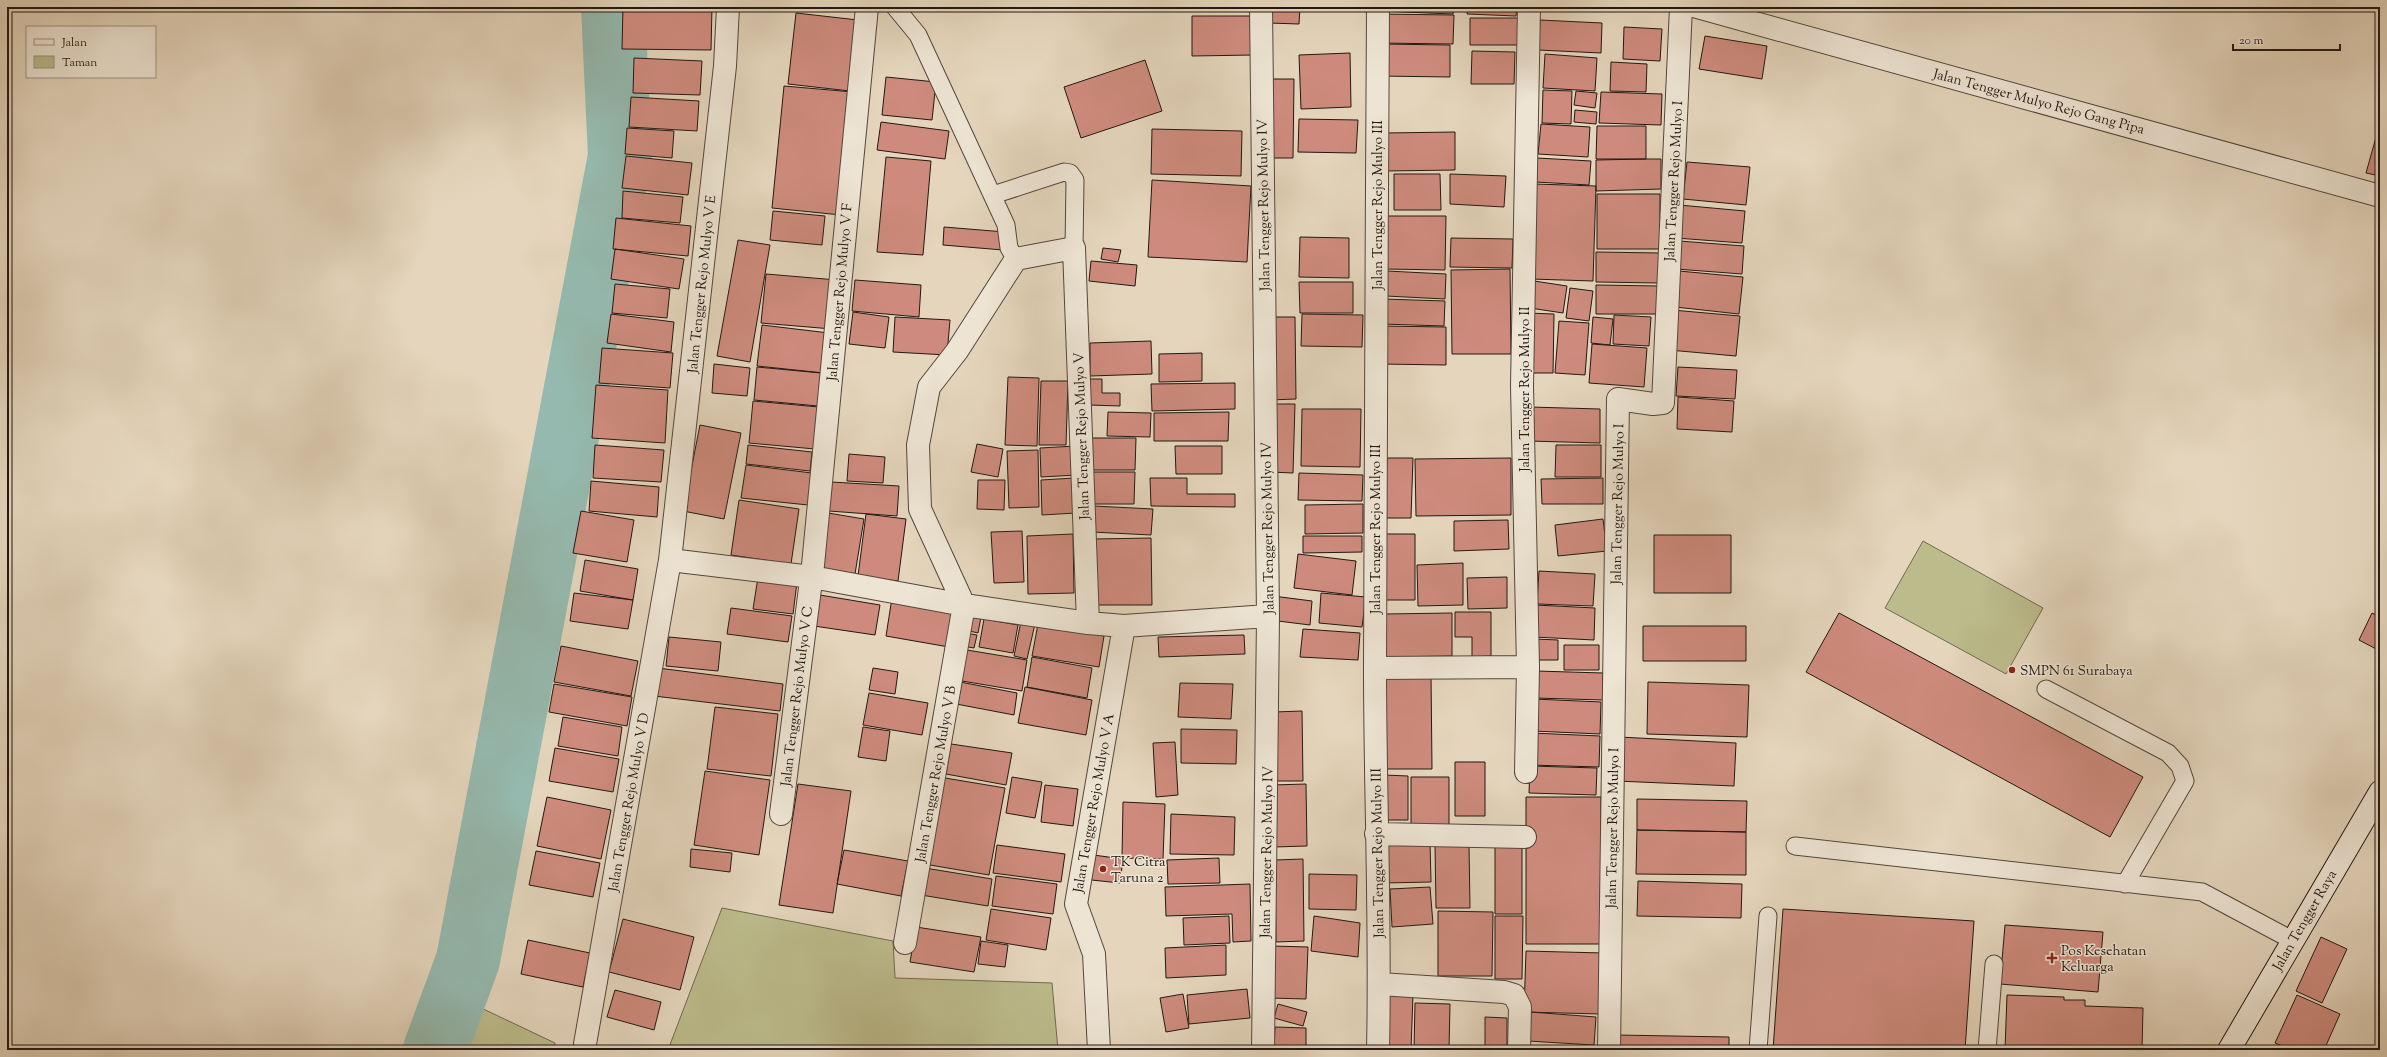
<svg xmlns="http://www.w3.org/2000/svg" width="2387" height="1057" font-family="'Sorts Mill Goudy',serif">
  <style>
    .green { fill: #bcbb8b; stroke: #706a4f }
    .lines { fill: none; stroke-linecap: round; stroke-linejoin: round }
    .river { stroke: #95b9ae; stroke-width: 64 }
    .building { fill: #ce8b7d; stroke: #231813 }
    .service-casing { stroke: #53473d; stroke-width: 19 }
    .minor-casing { stroke: #53473d; stroke-width: 24 }
    .secondary-casing { stroke: #231813; stroke-width: 24 }
    .service { stroke: #ede4d3; stroke-width: 17 }
    .minor { stroke: #ede4d3; stroke-width: 22 }
    .secondary { stroke: #ede4d3; stroke-width: 22 }
    .poi-dot { fill: #8f2418; stroke: #ede4d3; stroke-width: 1.5 }
    .labels { text-anchor: middle; stroke-width: 3; stroke-linejoin: round; paint-order: stroke }
    .street-label { font-size: 14px; fill: #231813; stroke: #ede4d3 }
    .poi-label { font-size: 14px; fill: #231813; stroke: #ede4d3; text-anchor: start }
  </style>
  <rect width="100%" height="100%" fill="#e4d5bc"/>
  <filter id="stains"><feTurbulence type="fractalNoise" baseFrequency=".005" numOctaves="4"/><feColorMatrix values="0 0 0 0 .2 0 0 0 0 .09 0 0 0 0 .02 0 0 0 .5 -.17"/></filter>
  <radialGradient id="worn" r=".72"><stop offset=".6" stop-color="#630" stop-opacity="0"/><stop offset="1" stop-color="#630" stop-opacity=".3"/></radialGradient>
  <!-- green -->
  <path class="green" d="M1923 541 2043 608 2006 674 1885 608Z
    M722 908 893 941 895 978 1052 983 1058 1050H668Z
    M479 1007 555 1043 554 1050H464Z"/>
  <g class="lines">
    <!-- river -->
    <path class="river" d="M435 1050 468 960 620 156 613 7"/>
  </g>
  <!-- building -->
  <path class="building" d="M623 7H712L711 50 622 49Z
    M1270 7H1300L1299 24 1269 23Z
    M1312 7H1358V11Z
    M1379 7H1454L1453 14 1378 11Z
    M1468 7H1517L1516 16 1467 14Z
    M796 13 858 20 850 91 788 84Z
    M1379 14 1454 15 1453 44 1379 43Z
    M1192 16H1254V55L1192 56Z
    M1470 18H1518V45H1470Z
    M1540 20 1602 23 1601 53 1538 50Z
    M1624 27 1662 29 1660 61 1623 59Z
    M1705 36 1767 46 1762 79 1699 69Z
    M1380 44 1450 45V77L1380 76Z
    M1472 51 1515 52 1514 84H1471Z
    M1350 53 1351 107 1301 109 1299 55Z
    M1545 54 1597 58 1595 91 1543 88Z
    M634 58 702 61 700 95 633 93Z
    M1145 60 1162 111 1081 138 1064 87Z
    M1611 62 1647 64 1646 92 1610 91Z
    M886 77 936 82 932 120 882 115Z
    M1270 79H1294L1293 158H1269Z
    M784 86 853 92 841 215 772 208Z
    M1543 90 1572 91 1571 124 1542 123Z
    M1576 91 1597 93 1595 108 1574 105Z
    M1601 92 1662 94 1661 125 1599 123Z
    M631 97 699 101 697 131 629 127Z
    M1575 110 1597 112 1596 124 1574 122Z
    M1299 119 1358 120 1356 153 1298 152Z
    M881 122 949 131 945 159 877 150Z
    M2380 123V176L2366 173Z
    M1541 124 1590 127 1588 157 1538 154Z
    M1597 126H1646V159H1596Z
    M627 128 674 131 672 158 625 154Z
    M1152 129 1242 131 1241 176 1151 174Z
    M1455 132V170L1385 171V133Z
    M626 156 692 163 688 195 622 188Z
    M886 157 931 161 923 255 877 252Z
    M1537 158 1591 161 1589 185 1536 182Z
    M1646 159H1661V189L1596 191V160Z
    M1687 162 1750 167 1746 205 1683 199Z
    M1394 174H1440L1441 210H1394Z
    M1450 174 1506 176 1504 207 1450 204Z
    M1152 180 1251 186 1247 262 1148 257Z
    M1535 184 1596 186 1593 281 1531 279Z
    M623 191 683 197 680 223 622 218Z
    M1597 194H1660V249H1597Z
    M1679 205 1745 211 1742 243 1676 238Z
    M773 211 825 216 822 245 770 240Z
    M1386 216H1446L1445 270 1385 269Z
    M616 218 691 226 688 256 613 249Z
    M944 227 1005 232 1003 250 943 245Z
    M1300 237 1349 238V278L1299 277Z
    M1451 238 1513 239 1512 268 1450 267Z
    M738 240 770 245 750 362 717 356Z
    M1679 241 1744 246 1742 274 1676 269Z
    M1103 248 1121 250 1118 262 1101 259Z
    M615 249 684 259 679 289 611 279Z
    M1596 252 1660 253 1659 283 1596 282Z
    M1091 261 1137 265 1135 286 1089 281Z
    M1510 269 1511 354H1452L1451 270Z
    M1387 271 1446 274 1445 299 1386 296Z
    M1679 271 1743 277 1739 314 1675 307Z
    M766 274 837 280 832 329 761 323Z
    M855 280 921 285 919 317 852 311Z
    M1534 281 1567 286 1563 313 1530 308Z
    M1299 282H1353V313H1300Z
    M615 284 670 289 667 318 612 313Z
    M1596 285 1659 286V314H1596Z
    M1570 288 1593 291 1589 321 1566 318Z
    M1383 299 1445 301 1444 326 1382 324Z
    M1672 310 1740 316 1736 356 1669 350Z
    M853 312 889 317 885 348 849 344Z
    M1527 313 1554 314 1553 373H1526Z
    M611 314 674 322 671 352 607 343Z
    M1302 314 1363 315 1362 347 1301 346Z
    M1614 315 1651 317 1649 346 1613 344Z
    M895 317 950 320 947 355 893 352Z
    M1269 317H1295L1296 399 1269 400Z
    M1593 317 1613 319 1610 345 1591 343Z
    M1559 321 1589 323 1585 375 1555 373Z
    M762 325 829 333 824 373 757 366Z
    M1381 326 1446 327V365L1381 364Z
    M1151 341 1152 374 1090 376V343Z
    M1592 344 1647 348 1644 387 1589 383Z
    M602 348 673 353 670 388 599 383Z
    M1202 353V381L1159 382V354Z
    M714 364 750 368 747 396 712 393Z
    M757 367 821 373 818 406 754 400Z
    M1678 367 1737 370 1735 399 1676 396Z
    M1008 377 1039 378 1037 446 1005 445Z
    M1090 379H1102V393H1120V406L1089 405Z
    M1041 381H1068L1066 445H1039Z
    M1235 383V409L1152 411 1151 384Z
    M596 385 668 390 665 443 592 438Z
    M1678 397 1734 401 1732 432 1677 429Z
    M753 401 819 407 815 449 749 443Z
    M1272 404H1295L1293 473 1270 472Z
    M1530 407 1600 409V443L1529 441Z
    M1302 409H1361L1360 467 1301 466Z
    M1108 412 1151 413 1150 437 1107 436Z
    M1229 412 1228 441H1154V413Z
    M700 425 741 433 724 519 683 511Z
    M1092 438H1136L1135 470H1092Z
    M977 444 1003 449 998 477 971 472Z
    M595 445 664 450 661 482 593 478Z
    M748 445 812 452 810 471 746 464Z
    M1556 445H1601V477H1555Z
    M1076 446 1077 475 1041 477 1040 448Z
    M1175 446H1222V474H1176Z
    M1038 450 1039 507 1009 508 1007 451Z
    M849 454 885 457 883 483 847 481Z
    M1387 458H1413L1411 518H1385Z
    M1511 458V515L1416 516 1415 459Z
    M746 465 812 473 808 505 741 498Z
    M1090 472H1135L1134 504H1090Z
    M1299 473 1363 475 1362 501 1298 500Z
    M1075 478 1076 513 1042 515 1041 480Z
    M1150 478H1187V494H1235V507L1151 506Z
    M1603 478V504H1542L1541 479Z
    M978 480H1005L1004 510 977 509Z
    M591 481 659 487 657 517 589 511Z
    M831 482 899 486 897 516 829 511Z
    M739 500 799 509 791 564 731 555Z
    M1363 504V533L1305 534V505Z
    M1094 506 1153 509 1151 535 1092 532Z
    M581 511 634 520 627 562 573 553Z
    M828 513 864 519 855 574 819 568Z
    M866 514 906 519 898 581 858 576Z
    M1603 519 1607 551 1558 556 1555 525Z
    M1508 520 1509 549 1454 551V521Z
    M1022 531 1024 582 994 583 991 532Z
    M1073 534 1074 593 1028 594 1027 536Z
    M1378 534H1415V600H1378Z
    M1654 535H1731V593H1654Z
    M1303 536H1362V552L1303 553Z
    M1151 538 1152 605H1095L1094 539Z
    M1298 554 1356 561 1352 595 1294 588Z
    M585 560 638 569 633 600 580 591Z
    M1463 563V605L1418 606 1417 565Z
    M1539 571 1595 574 1593 606 1537 604Z
    M758 577 797 582 793 614 753 609Z
    M1507 577V608L1468 609 1467 578Z
    M574 593 633 600 628 629 570 621Z
    M1321 593 1366 597 1362 627 1319 623Z
    M820 595 880 605 875 635 814 626Z
    M1273 596 1312 601 1310 625 1270 620Z
    M892 598 955 608 949 647 886 636Z
    M1535 605 1595 608 1594 640 1534 637Z
    M731 608 792 616 788 642 727 634Z
    M1455 612H1491V656L1472 657V637H1455Z
    M1452 613V656L1385 657V614Z
    M1839 613 2143 777 2110 837 1806 672Z
    M2372 613 2380 617V651L2359 640Z
    M968 615 981 617 978 633 965 630Z
    M984 619 1018 625 1013 653 979 647Z
    M1021 621 1035 624 1027 659 1014 656Z
    M1038 624 1104 636 1099 667 1032 656Z
    M1643 626H1746V661H1643Z
    M1303 629 1360 633 1358 660 1300 657Z
    M965 633 977 635 974 648 963 646Z
    M1244 635 1245 654 1159 657 1158 637Z
    M669 637 721 642 718 671 666 666Z
    M1535 639 1558 640V660H1534Z
    M1564 645H1599V670H1564Z
    M561 646 638 661 631 696 554 682Z
    M961 649 1027 660 1022 691 956 680Z
    M1032 657 1092 668 1087 698 1027 687Z
    M658 668 783 684 780 711 654 696Z
    M873 668 898 672 895 694 869 690Z
    M1536 671 1603 673V700L1535 698Z
    M1431 674 1432 769H1384L1383 675Z
    M955 681 1017 693 1014 715 951 703Z
    M1648 682 1749 685 1747 737 1647 734Z
    M1180 683 1233 684 1231 719 1178 717Z
    M554 684 632 697 627 726 549 712Z
    M1025 687 1092 700 1086 735 1018 723Z
    M869 693 928 703 922 735 863 725Z
    M1534 699 1601 702 1600 734 1533 731Z
    M715 707 778 714 771 776 707 769Z
    M1302 711 1303 781H1275L1274 712Z
    M563 717 622 727 618 756 558 746Z
    M863 727 890 731 886 761 858 757Z
    M1181 729 1237 730 1236 764 1181 763Z
    M1531 733 1600 736 1599 767 1530 765Z
    M1619 737 1736 743 1734 786 1616 781Z
    M1175 742 1178 795 1156 797 1153 743Z
    M951 744 1012 753 1006 785 946 774Z
    M555 748 619 759 613 792 549 781Z
    M1455 762H1485V816H1455Z
    M1530 766 1597 768 1596 795 1529 793Z
    M705 771 770 780 759 855 694 845Z
    M1384 775 1408 776V820H1383Z
    M939 777 1005 788 989 875 924 864Z
    M1012 777 1042 782 1035 818 1006 813Z
    M1411 777H1449V827L1411 826Z
    M798 784 851 791 833 913 779 905Z
    M1306 784 1307 846 1274 847 1272 785Z
    M1045 785 1078 789 1073 826 1041 822Z
    M547 797 611 810 601 859 537 846Z
    M1526 797H1601L1600 944H1526Z
    M1637 799 1747 801 1746 832 1637 830Z
    M1123 802 1165 804 1163 859 1122 858Z
    M1171 814 1235 817 1234 855 1170 854Z
    M1637 830 1746 832V875L1636 874Z
    M1495 839H1522V914H1495Z
    M1430 842 1431 882 1385 883 1384 844Z
    M997 845 1065 854 1061 882 993 873Z
    M1435 845H1469L1470 908H1436Z
    M691 849 732 853 730 872 690 867Z
    M844 850 908 861 901 896 837 884Z
    M536 851 600 863 593 897 529 885Z
    M1086 854 1123 859 1120 883 1082 879Z
    M1219 858 1220 883 1168 884 1167 860Z
    M1303 859 1304 941 1276 942 1275 860Z
    M925 868 992 879 988 906 921 895Z
    M1309 874 1357 875 1356 910 1309 909Z
    M996 876 1057 884 1053 914 992 906Z
    M1638 881 1742 884 1741 918 1637 916Z
    M1250 884 1251 941 1233 942 1232 914 1166 916 1165 887Z
    M1430 887 1433 924 1392 927 1390 889Z
    M991 909 1051 918 1046 950 986 940Z
    M1783 909 1974 921 1965 1050H1773Z
    M1438 911 1493 912 1492 976H1438Z
    M1229 916 1230 943 1184 945 1183 918Z
    M1314 916 1360 923 1358 957 1311 951Z
    M1495 916H1523L1522 979H1495Z
    M623 919 694 937 680 990 609 972Z
    M2005 925 2103 932 2098 992 2000 984Z
    M916 927 981 937 974 972 910 962Z
    M2321 937 2347 949 2322 1003 2296 991Z
    M528 940 590 953 583 987 521 974Z
    M981 941 1008 945 1005 967 978 964Z
    M1226 945V975L1166 978 1165 948Z
    M1272 946 1308 947 1306 999 1270 998Z
    M1526 951 1603 953 1601 1014 1524 1012Z
    M1247 989 1250 1018 1189 1024 1187 995Z
    M615 990 661 1002 654 1030 607 1017Z
    M1183 994 1189 1028 1166 1032 1160 998Z
    M1385 994 1413 995 1411 1050H1382Z
    M2007 995 2064 997V1000H2085V1006L2143 1008 2142 1050H2005Z
    M2297 995 2340 1014 2324 1050H2292L2275 1043Z
    M1415 1003 1450 1004 1449 1050H1414Z
    M1278 1004 1307 1012 1303 1026 1274 1018Z
    M1530 1012 1596 1017 1594 1045 1528 1041Z
    M1485 1017 1507 1018V1050H1455V1046H1485Z
    M1275 1027 1306 1028V1050H1274Z
    M1617 1035 1729 1037V1050H1617Z
    M1531 1046 1598 1049V1050H1530Z"/>
  <g class="lines">
    <defs>
      <path id="service" d="M895 7 918 35 1006 225 1009 248 1016 259
        M993 195 1064 172 1070 173 1075 180 1074 248
        M2046 689 2168 753 2180 766 2185 781 2125 884
        M1795 846 2202 892 2292 940
        M1758 1050 1768 916
        M1987 1050 1994 964"/>
      <path id="minor" d="M1261 7 1268 616 1263 1050
        M1378 7C1377 227 1375 447 1375 667 1375 795 1381 923 1378 1050
        M1697 7 2380 196
        M670 560 812 577 964 605 1088 623 1124 626 1268 616
        M1375 668 1528 667
        M1526 772 1528 667 1522 386 1529 7
        M781 814 813 565 867 7
        M1376 834 1525 837
        M905 943 964 605 920 509 918 445 929 387 957 351 1016 259 1074 248 1088 623
        M1380 984 1504 992 1514 995 1520 1007 1519 1050
        M585 1044 670 560 725 66 728 7
        M1099 1050 1094 954 1076 904 1124 626
        M1609 1050 1618 399 1653 404 1663 403 1681 7"/>
      <path id="secondary" d="M2229 1050 2380 792"/>
    </defs>
    <!-- service casing -->
    <use href="#service" class="service-casing"/>
    <!-- minor casing -->
    <use href="#minor" class="minor-casing"/>
    <!-- secondary casing -->
    <use href="#secondary" class="secondary-casing"/>
    <!-- service -->
    <use href="#service" class="service"/>
    <!-- minor -->
    <use href="#minor" class="minor"/>
    <!-- secondary -->
    <use href="#secondary" class="secondary"/>
  </g>
  <!-- markers -->
  <g class="poi-dot">
    <circle cx="2012" cy="670" r="4"/>
    <circle cx="1103" cy="869" r="4"/>
    <path d="M2050 952h4v4h4v4h-4v4h-4v-4h-4v-4h4z"/>
  </g>
  <g class="labels">
    <!-- street labels -->
    <g class="street-label">
      <text transform="translate(2039 101) rotate(15)" y="5">Jalan Tengger Mulyo Rejo Gang Pipa</text>
      <text transform="translate(1673 181) rotate(-87)" y="5">Jalan Tengger Rejo Mulyo I</text>
      <text transform="translate(1263 205) rotate(-91)" y="5">Jalan Tengger Rejo Mulyo IV</text>
      <text transform="translate(1377 205) rotate(-90)" y="5">Jalan Tengger Rejo Mulyo III</text>
      <text transform="translate(701 284) rotate(-84)" y="5">Jalan Tengger Rejo Mulyo V E</text>
      <text transform="translate(839 292) rotate(-85)" y="5">Jalan Tengger Rejo Mulyo V F</text>
      <text transform="translate(1524 389) rotate(-90)" y="5">Jalan Tengger Rejo Mulyo II</text>
      <text transform="translate(1081 436) rotate(-92)" y="5">Jalan Tengger Rejo Mulyo V</text>
      <text transform="translate(1617 504) rotate(-89)" y="5">Jalan Tengger Rejo Mulyo I</text>
      <text transform="translate(1267 528) rotate(-91)" y="5">Jalan Tengger Rejo Mulyo IV</text>
      <text transform="translate(1375 529) rotate(-90)" y="5">Jalan Tengger Rejo Mulyo III</text>
      <text transform="translate(796 696) rotate(-83)" y="5">Jalan Tengger Rejo Mulyo V C</text>
      <text transform="translate(935 774) rotate(-80)" y="5">Jalan Tengger Rejo Mulyo V B</text>
      <text transform="translate(628 802) rotate(-80)" y="5">Jalan Tengger Rejo Mulyo V D</text>
      <text transform="translate(1093 803) rotate(-80)" y="5">Jalan Tengger Rejo Mulyo V A</text>
      <text transform="translate(1612 828) rotate(-89)" y="5">Jalan Tengger Rejo Mulyo I</text>
      <text transform="translate(1266 852) rotate(-89)" y="5">Jalan Tengger Rejo Mulyo IV</text>
      <text transform="translate(1377 853) rotate(-91)" y="5">Jalan Tengger Rejo Mulyo III</text>
      <text transform="translate(2304 920) rotate(-60)" y="5">Jalan Tengger Raya</text>
    </g>
    <!-- poi labels -->
    <g class="poi-label">
      <text x="2020" y="675">SMPN 61 Surabaya</text>
      <text x="1111" y="866">TK Citra<tspan x="1111" dy="16">Taruna 2</tspan></text>
      <text x="2061" y="955">Pos Kesehatan<tspan x="2061" dy="16">Keluarga</tspan></text>
    </g>
  </g>
  <!-- margin -->
  <rect width="2387" height="1057" fill="none" stroke="#e4d5bc" stroke-width="24"/>
  <rect x="8" y="8" width="2371" height="1041" fill="none" stroke="#231813" stroke-width="2"/>
  <rect x="12" y="12" width="2363" height="1033" fill="none" stroke="#231813"/>
  <!-- legend -->
  <rect x="26" y="26" width="130" height="52" fill="#ede4d3" stroke="#9c9286"/>
  <rect x="34" y="39" width="20" height="6" fill="#ede4d3" stroke="#9c9286"/>
  <text x="62" y="46" font-size="12" fill="#231813">Jalan</text>
  <rect x="34" y="56" width="20" height="12" fill="#bcbb8b" stroke="#9c9286"/>
  <text x="62" y="66" font-size="12" fill="#231813">Taman</text>
  <!-- scale -->
  <path d="M2233 44v6h107v-6" fill="none" stroke="#231813" stroke-width="2"/>
  <text x="2239" y="44" font-size="12" fill="#231813" stroke="#ede4d3" stroke-width="3" paint-order="stroke">20 m</text>
  <rect width="100%" height="100%" filter="url(#stains)"/>
  <rect width="100%" height="100%" fill="url(#worn)"/>
</svg>
